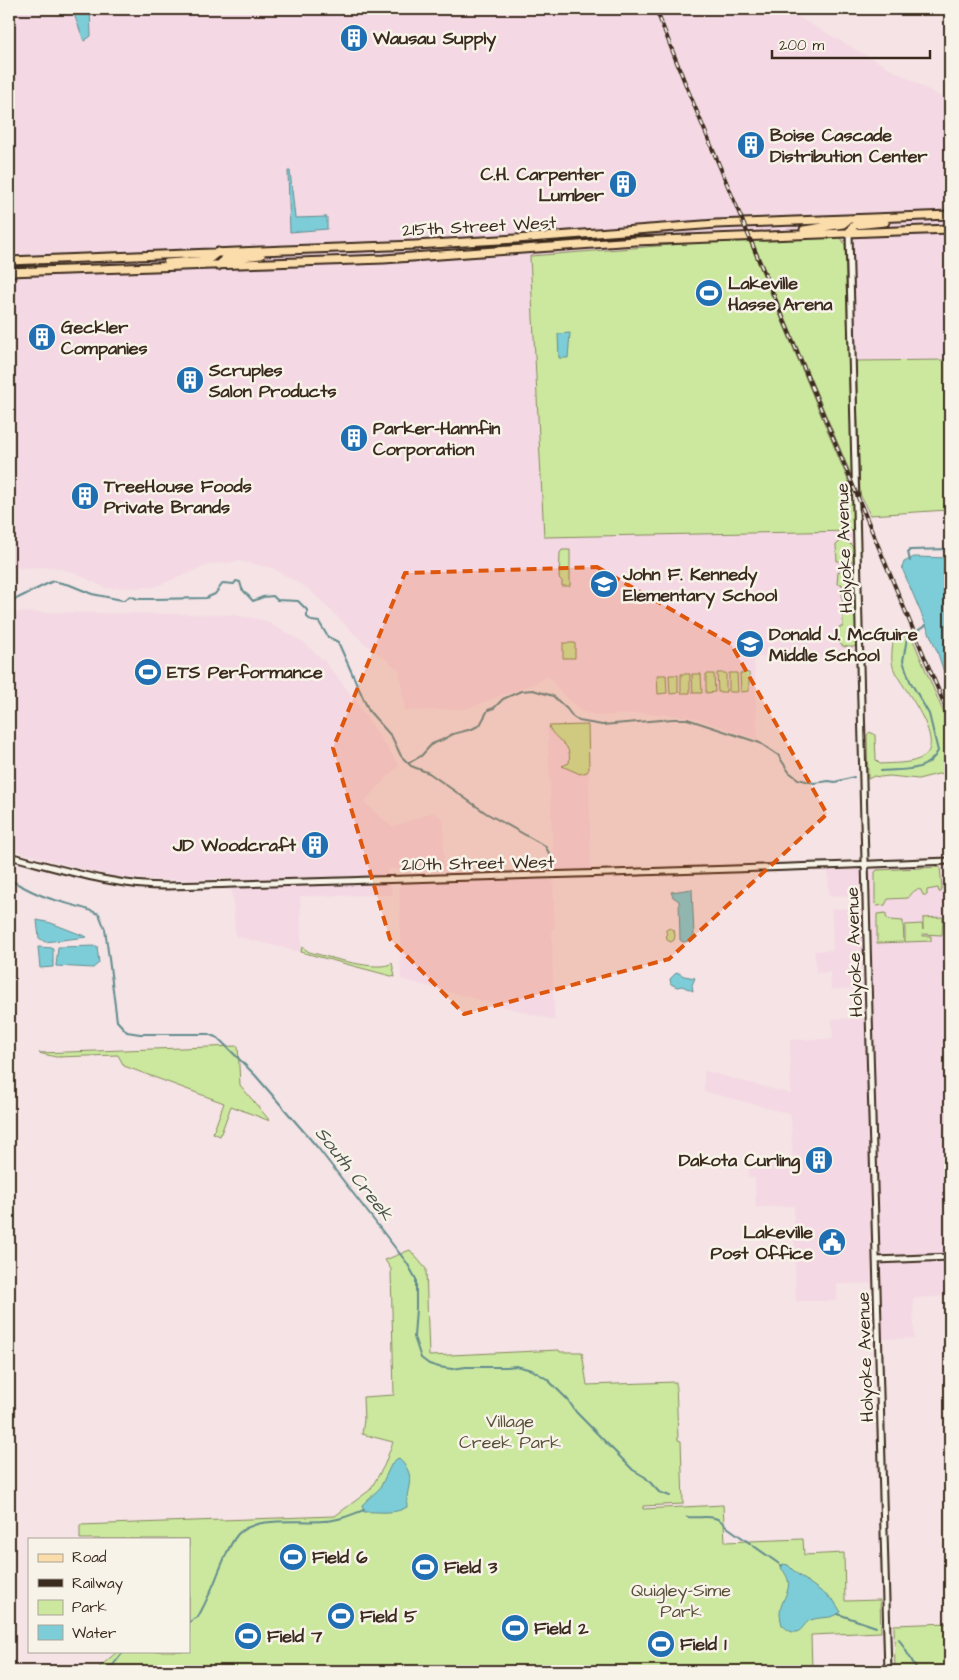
<svg xmlns="http://www.w3.org/2000/svg" width="959" height="1680" font-family="'Architects Daughter',sans-serif">
  <style>
    .built { fill: #f4d8e3 }
    .green { fill: #cce89e; stroke: #84895e }
    .water { fill: #7dcdd8; stroke: #638c8e }
    .lines { fill: none; stroke-linecap: round; stroke-linejoin: round }
    .stream { stroke: #638c8e; stroke-width: 2 }
    .minor-casing { stroke: #3b2a1e; stroke-width: 9 }
    .major-casing { stroke: #3b2a1e; stroke-width: 11 }
    .minor { stroke: #f7f3e8; stroke-width: 5 }
    .major { stroke: #fbdcab; stroke-width: 7 }
    .rail-casing { stroke: #3b2a1e; stroke-width: 4 }
    .rail { stroke: #f7f3e8; stroke-width: 2; stroke-dasharray: 5.5; stroke-linecap: butt }
    .marked { fill: #df570d; fill-opacity: 0.2; stroke: #df570d; stroke-width: 4; stroke-dasharray: 10 6; stroke-linejoin: round }
    .labels { text-anchor: middle; stroke-width: 5; stroke-linejoin: round; paint-order: stroke }
    .poi-label { font-size: 18px; font-weight: bold; fill: #3b2a1e; stroke: #f7f3e8; text-anchor: start }
    .street-label { font-size: 18px; fill: #3b2a1e; stroke: #f7f3e8 }
    .park-label { font-size: 18px; fill: #585038; stroke: #f7f3e8 }
    .water-label { font-size: 19px; font-style: italic; fill: #4c534c; stroke: #f7f3e8 }
  </style>
  <rect width="100%" height="100%" fill="#f5e3e5"/>
  <filter id="ink" filterUnits="userSpaceOnUse"><feTurbulence type="fractalNoise" baseFrequency=".02" numOctaves="2"/><feDisplacementMap in="SourceGraphic" scale="10" xChannelSelector="R" yChannelSelector="G"/><feConvolveMatrix kernelMatrix="1 2 1 2 8 2 1 2 1" color-interpolation-filters="sRGB"/></filter>
  <g filter="url(#ink)">
    <!-- built -->
    <path class="built" d="M9 9H783L950 102V360L848 361 845 245 752 239 530 256 544 537 854 531 858 658 821 659 814 654 754 657 758 740 691 717 643 713 599 716 582 712 563 695 548 676 538 682 466 709 405 711 399 670 363 642 309 589 273 568 239 561 232 562 211 564 154 587 106 588 73 572 54 567 9 568Z
      M9 612 233 615 263 620 303 642 325 662 355 700 399 765 364 802 392 827 433 812 444 819V871L388 869 393 895 300 896 301 952 236 936 231 878 158 880 117 877 79 868 9 849Z
      M588 725 591 874 554 875 547 727Z
      M947 861 950 955V1296L913 1298 914 1338 878 1339 876 1283 837 1284V1301H796L794 1206 756 1207 755 1178H749L748 1166 793 1164 791 1114 704 1091V1071L791 1094 790 1040 833 1039 832 1019 870 1018 868 988 831 989 830 972 816 973 815 951 833 950 832 909 866 908V895L829 896 828 866Z
      M553 875 555 929 552 930 554 1020 401 979 399 878Z"/>
    <!-- green -->
    <path class="green" d="M838 237 842 239 845 245 852 477 752 239 778 240Z
      M748 239 852 490 854 531 544 537 530 256Z
      M950 360V428L948 432 947 510 870 515 860 494 856 361Z
      M841 541C854 542 855 550 854 561H837L836 545Z
      M562 550H570V586H562V581L559 578 560 553Z
      M845 568 852 570 855 573 856 645 854 647C836 648 839 642 839 627H843L842 584H837L838 572Z
      M910 633 950 728V771L918 779 890 776 880 777 874 776 868 779 867 735 870 732 875 735 876 760 880 764C892 763 908 764 919 759 952 747 903 688 895 672 890 662 892 652 893 642Z
      M563 643H575V658H563Z
      M717 673H726V692H718Z
      M729 673H737L738 692H729Z
      M740 673H749V691L741 692Z
      M681 674H690V693H681Z
      M692 674H701L702 693H693Z
      M706 674H714L715 692 706 693Z
      M657 675H666L667 693 658 694Z
      M669 675H678V693L670 694Z
      M588 725 589 769 587 772 580 774 562 766 569 763C573 741 554 742 549 726Z
      M940 867 942 888 941 892H939L938 888 927 890V895H923L921 890C914 888 912 894 908 898L888 899 885 905 877 906 875 904V872L877 870Z
      M886 913V917L889 920 903 921 904 942 877 943V914Z
      M943 917 942 935 923 934V936H931V941L905 942V925L922 924 923 930V918Z
      M670 928 674 930 675 936 674 940 671 942 667 940 666 930Z
      M302 947 309 952C326 956 379 973 392 963L395 977 301 952Z
      M238 1046 240 1085 270 1121 231 1106 220 1136 213 1133 224 1103 124 1066 118 1055 56 1057 39 1053Z
      M410 1250 426 1269 429 1356 559 1350 560 1352H582L587 1385 676 1382 678 1440 681 1441 683 1504 643 1506V1509L723 1505 725 1542 803 1539 804 1555 844 1553 845 1601 880 1600 881 1632 811 1635 812 1671H114L113 1665 103 1668 100 1671H95L118 1651H189V1539H80V1525L335 1516 370 1490 384 1466 393 1442 362 1434 364 1420 363 1397 394 1395 391 1269 385 1260Z
      M950 1623V1671H895L894 1625Z"/>
    <!-- water -->
    <path class="water" d="M72 9H90L91 36 84 41Z
      M288 171H290L295 218 327 217V229L290 232Z
      M570 333 568 358H559L558 334Z
      M914 557 950 558V690L937 651 902 568 904 562Z
      M692 889 694 935 692 940 683 942 680 940 679 901 673 897 671 892Z
      M37 920 51 923 87 937 45 942 39 938Z
      M97 946 99 963 93 968 56 966 58 947Z
      M38 947 53 948V967L40 968Z
      M677 972 684 976 695 978 692 985 693 991 682 986 677 987 671 984 670 979Z
      M398 1458C419 1477 405 1485 407 1507 394 1515 378 1511 364 1512L362 1505 380 1488 392 1463Z
      M783 1564 788 1565 796 1573 834 1601 841 1612C831 1620 821 1616 811 1620 804 1622 803 1631 796 1632 790 1633 786 1628 782 1625 781 1621 780 1617 780 1613 781 1596 798 1587 781 1568Z"/>
    <g class="lines">
      <!-- stream -->
      <path class="stream" d="M910 561 908 552 910 550 950 549
        M9 600 16 599 53 581 70 585 92 594 122 600H125L130 596 138 599H154L206 598 215 594 223 583 234 584 236 581 240 582 242 589 253 601 263 597 273 596 277 600 298 601 307 610V617L312 621 319 622 328 637 338 642 369 711 392 737 401 756 411 766 429 773 486 813 545 846 553 860
        M409 763 421 756 432 744 442 740 453 734 472 729 480 725 488 710 494 708 503 699 521 691 533 690 553 696 567 709 573 717 579 721 602 725 673 719H687L760 743 778 755 789 772 798 779 814 783 829 781 835 782 854 777
        M881 771C903 769 927 773 938 751L929 714 910 681 903 661 907 638 926 625
        M9 880C19 884 28 890 38 894 58 903 80 905 99 914L105 929 108 951 117 1021 127 1032 140 1034H208L218 1038 255 1075 318 1148 407 1263 416 1279V1308L414 1337 421 1358 429 1364 439 1367 452 1369 466 1367H507L516 1366 532 1370 547 1379 568 1400 576 1412 633 1470 645 1477 659 1492 670 1496
        M687 1517C704 1519 715 1512 727 1527L782 1566
        M838 1614 876 1627
        M189 1622 198 1617C206 1602 213 1587 219 1571 224 1560 229 1544 238 1534 255 1516 300 1523 323 1521 337 1521 351 1515 364 1510
        M899 1639 918 1671
        M113 1665 124 1651"/>
      <defs>
        <path id="minor" d="M849 233 868 978 888 1671
          M9 856C61 869 113 886 167 886 428 878 689 872 950 861
          M876 1260 950 1257"/>
        <path id="major" d="M804 230 843 224 849 219
          M849 233 851 228 855 225 885 222
          M9 261 415 245 516 239 716 224 950 215
          M167 263 208 260 218 252
          M218 266 225 259 261 255
          M9 272 384 259 635 241 950 229"/>
      </defs>
      <!-- minor casing -->
      <use href="#minor" class="minor-casing"/>
      <!-- major casing -->
      <use href="#major" class="major-casing"/>
      <!-- minor -->
      <use href="#minor" class="minor"/>
      <!-- major -->
      <use href="#major" class="major"/>
      <defs>
        <path id="rail" d="M656 9 687 88 950 718"/>
      </defs>
      <!-- rail casing -->
      <use href="#rail" class="rail-casing"/>
      <!-- rail -->
      <use href="#rail" class="rail"/>
    </g>
  </g>
  <!-- marked area -->
  <path class="marked" d="M597 567 731 644 827 814 669 959 464 1014 390 939 333 748 405 573Z"/>
  <!-- icons -->
  <defs>
    <symbol id="building-disc" viewBox="-11 -11 22 22"><circle r="9.5" fill="#1f6fb2" stroke="#f7f3e8"/><path d="M-4-6H4V6H1V3H-1V6H-4ZM-2.5-4.3h1.7v1.8h-1.7ZM.8-4.3h1.7v1.8H.8ZM-2.5-1h1.7V.8h-1.7ZM.8-1h1.7V.8H.8Z" fill="#fff"/></symbol>
    <symbol id="stadium-disc" viewBox="-11 -11 22 22"><circle r="9.5" fill="#1f6fb2" stroke="#f7f3e8"/><path d="M0-5a6.5 5 0 1 0 0 10a6.5 5 0 1 0 0-10ZM-3.5-1.8h7v3.6h-7Z" fill="#fff"/></symbol>
    <symbol id="school-disc" viewBox="-11 -11 22 22"><circle r="9.5" fill="#1f6fb2" stroke="#f7f3e8"/><path d="M0-5L7-2L0 1L-7-2ZM-4 1L0 2.5L4 1V4Q0 6-4 4Z" fill="#fff"/></symbol>
    <symbol id="civic-disc" viewBox="-11 -11 22 22"><circle r="9.5" fill="#1f6fb2" stroke="#f7f3e8"/><path d="M-.6-6.5H3V-4.5H.6V-3L4-1V1h2V6H-6V1h2V-1L-.6-3ZM-1.2 2.5V6h2.4V2.5Z" fill="#fff"/></symbol>
  </defs>
  <g fill-rule="evenodd">
    <use href="#building-disc" x="338" y="22" width="32" height="32"/>
    <use href="#building-disc" x="735" y="129" width="32" height="32"/>
    <use href="#building-disc" x="607" y="168" width="32" height="32"/>
    <use href="#stadium-disc" x="693" y="277" width="32" height="32"/>
    <use href="#building-disc" x="26" y="321" width="32" height="32"/>
    <use href="#building-disc" x="174" y="364" width="32" height="32"/>
    <use href="#building-disc" x="338" y="422" width="32" height="32"/>
    <use href="#building-disc" x="69" y="480" width="32" height="32"/>
    <use href="#school-disc" x="588" y="568" width="32" height="32"/>
    <use href="#school-disc" x="734" y="628" width="32" height="32"/>
    <use href="#stadium-disc" x="132" y="656" width="32" height="32"/>
    <use href="#building-disc" x="299" y="829" width="32" height="32"/>
    <use href="#building-disc" x="803" y="1144" width="32" height="32"/>
    <use href="#civic-disc" x="816" y="1226" width="32" height="32"/>
    <use href="#stadium-disc" x="277" y="1541" width="32" height="32"/>
    <use href="#stadium-disc" x="409" y="1551" width="32" height="32"/>
    <use href="#stadium-disc" x="325" y="1600" width="32" height="32"/>
    <use href="#stadium-disc" x="499" y="1612" width="32" height="32"/>
    <use href="#stadium-disc" x="232" y="1620" width="32" height="32"/>
    <use href="#stadium-disc" x="645" y="1628" width="32" height="32"/>
  </g>
  <g class="labels">
    <!-- poi labels -->
    <g class="poi-label">
      <text x="373" y="44">Wausau Supply</text>
      <text x="770" y="141">Boise Cascade<tspan x="770" dy="21">Distribution Center</tspan></text>
      <text x="604" y="180" text-anchor="end">C.H. Carpenter<tspan x="604" dy="21">Lumber</tspan></text>
      <text x="728" y="289">Lakeville<tspan x="728" dy="21">Hasse Arena</tspan></text>
      <text x="61" y="333">Geckler<tspan x="61" dy="21">Companies</tspan></text>
      <text x="209" y="376">Scruples<tspan x="209" dy="21">Salon Products</tspan></text>
      <text x="373" y="434">Parker-Hannfin<tspan x="373" dy="21">Corporation</tspan></text>
      <text x="104" y="492">TreeHouse Foods<tspan x="104" dy="21">Private Brands</tspan></text>
      <text x="623" y="580">John F. Kennedy<tspan x="623" dy="21">Elementary School</tspan></text>
      <text x="769" y="640">Donald J. McGuire<tspan x="769" dy="21">Middle School</tspan></text>
      <text x="167" y="678">ETS Performance</text>
      <text x="296" y="851" text-anchor="end">JD Woodcraft</text>
      <text x="800" y="1166" text-anchor="end">Dakota Curling</text>
      <text x="813" y="1238" text-anchor="end">Lakeville<tspan x="813" dy="21">Post Office</tspan></text>
      <text x="312" y="1563">Field 6</text>
      <text x="444" y="1573">Field 3</text>
      <text x="360" y="1622">Field 5</text>
      <text x="534" y="1634">Field 2</text>
      <text x="267" y="1642">Field 7</text>
      <text x="680" y="1650">Field 1</text>
    </g>
    <!-- street labels -->
    <g class="street-label">
      <text transform="translate(479 226) rotate(-3)" y="6">215th Street West</text>
      <text transform="translate(844 548) rotate(-92)" y="6">Holyoke Avenue</text>
      <text transform="translate(478 863) rotate(-1)" y="6">210th Street West</text>
      <text transform="translate(854 952) rotate(-92)" y="6">Holyoke Avenue</text>
      <text transform="translate(865 1357) rotate(-92)" y="6">Holyoke Avenue</text>
    </g>
    <!-- park labels -->
    <g class="park-label">
      <text x="510" y="1427">Village<tspan x="510" dy="21">Creek Park</tspan></text>
      <text x="681" y="1596">Quigley-Sime<tspan x="681" dy="21">Park</tspan></text>
    </g>
    <!-- water labels -->
    <g class="water-label">
      <text transform="translate(355 1173) rotate(52)" y="7">South Creek</text>
    </g>
  </g>
  <!-- margin -->
  <rect width="959" height="1680" fill="none" stroke="#f7f3e8" stroke-width="30"/>
  <rect x="15" y="15" width="929" height="1650" fill="none" stroke="#3b2a1e" stroke-width="2" filter="url(#ink)"/>
  <!-- legend -->
  <rect x="28" y="1538" width="162" height="115" fill="#f7f3e8" stroke="#aca397"/>
  <rect x="38" y="1554" width="25" height="8" fill="#fbdcab" stroke="#aca397"/>
  <text x="72" y="1562" font-size="15" fill="#3b2a1e">Road</text>
  <rect x="38" y="1579" width="25" height="8" fill="#3b2a1e" stroke="#aca397"/>
  <text x="72" y="1588" font-size="15" fill="#3b2a1e">Railway</text>
  <rect x="38" y="1600" width="25" height="15" fill="#cce89e" stroke="#aca397"/>
  <text x="72" y="1612" font-size="15" fill="#3b2a1e">Park</text>
  <rect x="38" y="1625" width="25" height="15" fill="#7dcdd8" stroke="#aca397"/>
  <text x="72" y="1638" font-size="15" fill="#3b2a1e">Water</text>
  <!-- scale -->
  <path d="M772 50v8h158v-8" fill="none" stroke="#3b2a1e" stroke-width="2.5"/>
  <text x="779" y="50" font-size="15" fill="#3b2a1e" stroke="#f7f3e8" stroke-width="4" paint-order="stroke">200 m</text>
</svg>
